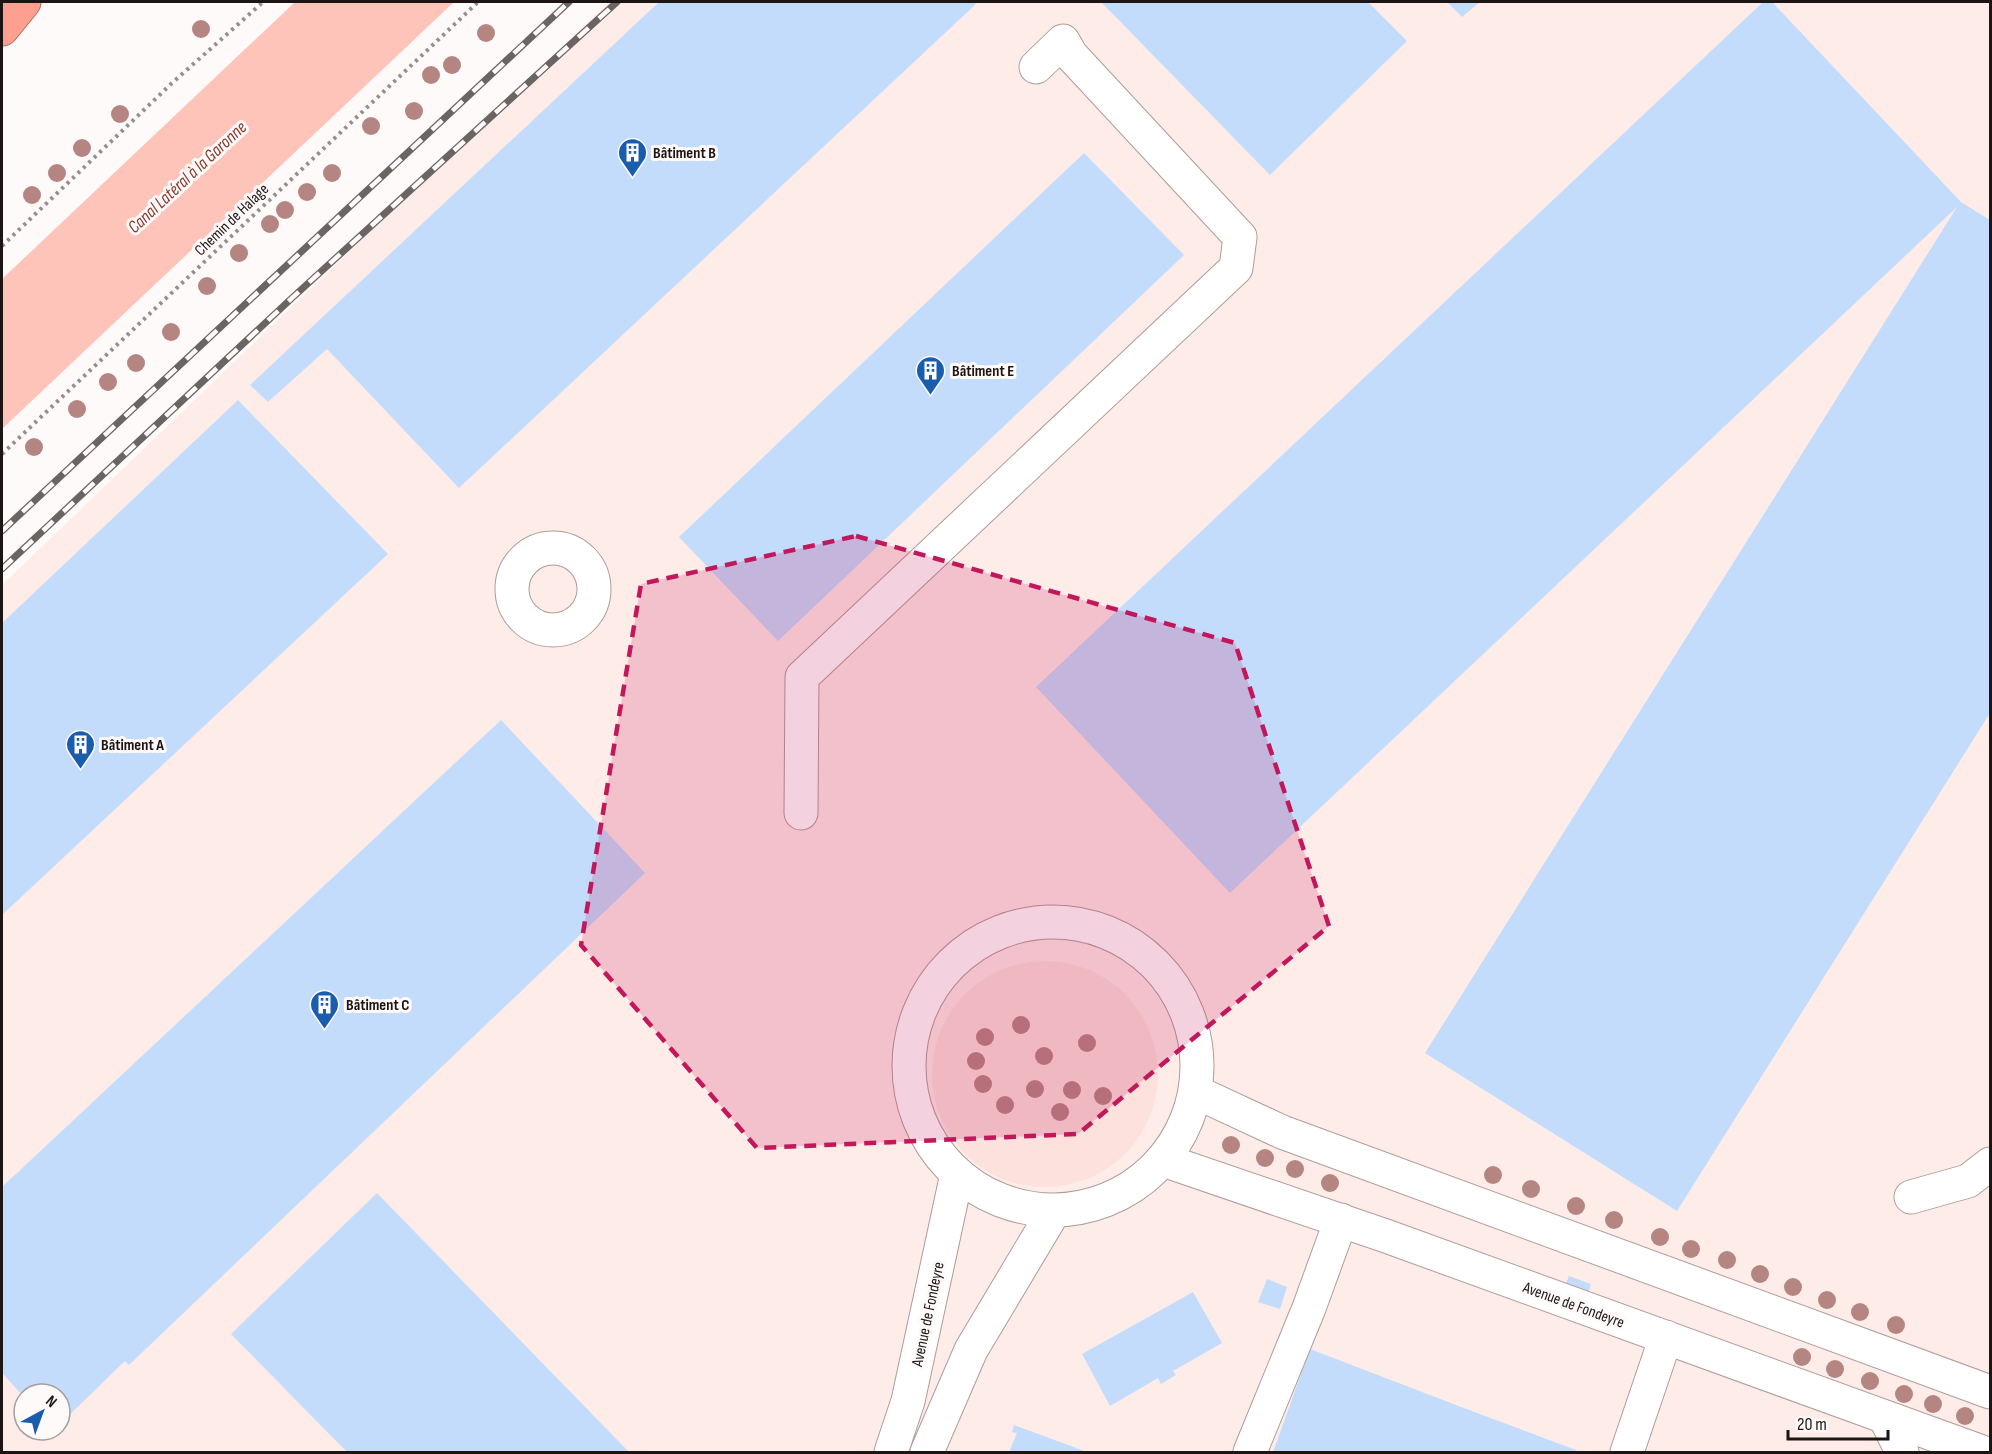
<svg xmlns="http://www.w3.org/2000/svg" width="1992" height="1454" font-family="'Sofia Sans Condensed',sans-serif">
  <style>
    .built { fill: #feece9; fill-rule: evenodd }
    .green { fill: #fce1dd }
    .water { fill: #fec4ba }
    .building { fill: #c4dcfc }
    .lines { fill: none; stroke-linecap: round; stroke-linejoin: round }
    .minor-casing { stroke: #af9c99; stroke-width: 35 }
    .highway-casing { stroke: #af6f65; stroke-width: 35 }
    .path { stroke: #948e8d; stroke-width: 4; stroke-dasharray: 3 4.5; stroke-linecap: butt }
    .minor { stroke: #fff; stroke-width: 33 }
    .highway { stroke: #fe9f90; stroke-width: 33 }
    .rail-casing { stroke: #6a6463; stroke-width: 7 }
    .rail { stroke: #fefaf9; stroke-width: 4.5; stroke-dasharray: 14; stroke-linecap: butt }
    .tree { fill: #b58681 }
    .marked { fill: #c2185b; fill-opacity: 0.2; stroke: #c2185b; stroke-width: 4.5; stroke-dasharray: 12 8; stroke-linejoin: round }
    .labels { text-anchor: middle; stroke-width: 6; stroke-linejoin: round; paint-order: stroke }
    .poi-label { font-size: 16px; font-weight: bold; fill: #1c1514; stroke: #fefaf9; text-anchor: start }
    .street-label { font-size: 16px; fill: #1c1514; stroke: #fefaf9 }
    .water-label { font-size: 18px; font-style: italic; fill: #89372c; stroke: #fefaf9 }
  </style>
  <rect width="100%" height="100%" fill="#fefaf9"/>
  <!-- built -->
  <path class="built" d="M609 2H1990V1452H2V585ZM24 1394H60V1430H24Z"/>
  <!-- green -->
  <path class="green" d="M932 1074a113 113 0 1 1 226 0a113 113 0 1 1-226 0Z"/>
  <!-- water -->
  <path class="water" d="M295 2H454L2 429V279Z"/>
  <!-- building -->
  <path class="building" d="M659 2H973L976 4 459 488 327 349 268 402 250 385Z
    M1101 2H1368L1407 41 1270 175Z
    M1447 2H1480L1462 17Z
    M1763 2H1772L1961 202 1990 220V713L1677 1211 1425 1053 1957 207 1230 893 1036 687Z
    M1084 153 1184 255 778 641 679 537Z
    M238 400 388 554 2 915V623Z
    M501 720 645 873 129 1365 125 1361 60 1424V1394H24V1397L2 1373V1187Z
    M377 1193 629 1452H347L231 1334Z
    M1569 1276 1591 1284 1587 1297 1564 1288Z
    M1267 1279 1287 1287 1280 1309 1258 1302Z
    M1193 1292 1222 1343 1173 1371 1176 1375 1161 1384 1158 1378 1110 1406 1082 1354Z
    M1310 1349 1456 1405 1576 1450 1575 1452H1273Z
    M1014 1425 1087 1452H1009L1017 1433 1012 1432Z"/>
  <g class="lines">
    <defs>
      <path id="minor" d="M512 589a41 41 0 1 1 82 0a41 41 0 1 1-82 0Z
        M801 813 802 677 1236 268 1240 237 1071 55 1063 41 1036 67
        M909 1066a144 144 0 1 1 288 0a144 144 0 1 1-288 0Z
        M1196 1092 1282 1132 1990 1392
        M1163 1160 1386 1236 1982 1452
        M1911 1197 1968 1181 1990 1164
        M1886 1419 1902 1452
        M891 1452 908 1401 957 1174
        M927 1452 971 1350 1054 1211
        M1250 1452 1309 1308 1341 1220
        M1627 1452 1666 1337"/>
      <path id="highway" d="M2 29 24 2"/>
    </defs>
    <!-- minor casing -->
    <use href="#minor" class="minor-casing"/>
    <!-- highway casing -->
    <use href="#highway" class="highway-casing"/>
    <!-- path -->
    <path class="path" d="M2 246 171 84 263 2
      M2 454 478 2"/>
    <!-- minor -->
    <use href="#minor" class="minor"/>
    <!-- highway -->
    <use href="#highway" class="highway"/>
    <defs>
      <path id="rail" d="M2 531 569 2
        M2 569 292 298 617 2"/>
    </defs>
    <!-- rail casing -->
    <use href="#rail" class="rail-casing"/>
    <!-- rail -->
    <use href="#rail" class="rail"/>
  </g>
  <!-- trees -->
  <g class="tree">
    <circle cx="201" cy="29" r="9"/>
    <circle cx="486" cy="33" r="9"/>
    <circle cx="452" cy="65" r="9"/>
    <circle cx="431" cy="75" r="9"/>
    <circle cx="414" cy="111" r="9"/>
    <circle cx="120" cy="114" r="9"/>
    <circle cx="371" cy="126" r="9"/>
    <circle cx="82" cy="148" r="9"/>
    <circle cx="57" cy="173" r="9"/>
    <circle cx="332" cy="173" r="9"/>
    <circle cx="307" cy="192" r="9"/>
    <circle cx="32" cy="195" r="9"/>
    <circle cx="285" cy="210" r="9"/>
    <circle cx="270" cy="224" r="9"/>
    <circle cx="239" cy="253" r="9"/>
    <circle cx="207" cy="286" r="9"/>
    <circle cx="171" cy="332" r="9"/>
    <circle cx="136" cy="363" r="9"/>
    <circle cx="108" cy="382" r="9"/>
    <circle cx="77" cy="409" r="9"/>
    <circle cx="34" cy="447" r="9"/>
    <circle cx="1021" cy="1025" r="9"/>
    <circle cx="985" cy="1037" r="9"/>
    <circle cx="1087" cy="1043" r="9"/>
    <circle cx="1044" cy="1056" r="9"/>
    <circle cx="976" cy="1061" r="9"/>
    <circle cx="983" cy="1084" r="9"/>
    <circle cx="1035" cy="1089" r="9"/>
    <circle cx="1072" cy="1090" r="9"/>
    <circle cx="1103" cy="1096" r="9"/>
    <circle cx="1005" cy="1105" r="9"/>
    <circle cx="1060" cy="1112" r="9"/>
    <circle cx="1231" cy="1145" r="9"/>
    <circle cx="1265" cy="1158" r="9"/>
    <circle cx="1295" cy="1169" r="9"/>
    <circle cx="1493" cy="1175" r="9"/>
    <circle cx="1330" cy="1183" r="9"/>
    <circle cx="1531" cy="1189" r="9"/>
    <circle cx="1576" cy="1206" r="9"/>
    <circle cx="1614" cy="1220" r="9"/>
    <circle cx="1660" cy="1237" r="9"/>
    <circle cx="1691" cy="1249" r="9"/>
    <circle cx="1727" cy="1260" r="9"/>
    <circle cx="1760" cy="1274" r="9"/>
    <circle cx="1793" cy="1287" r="9"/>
    <circle cx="1827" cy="1300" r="9"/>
    <circle cx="1860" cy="1312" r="9"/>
    <circle cx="1896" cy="1325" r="9"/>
    <circle cx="1802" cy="1357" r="9"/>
    <circle cx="1835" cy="1369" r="9"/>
    <circle cx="1870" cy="1381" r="9"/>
    <circle cx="1904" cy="1394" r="9"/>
    <circle cx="1933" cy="1404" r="9"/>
    <circle cx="1965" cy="1416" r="9"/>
  </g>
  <!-- marked area -->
  <path class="marked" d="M856 536 1235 643 1329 926 1078 1134 757 1148 581 945 641 584Z"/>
  <!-- icons -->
  <defs>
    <symbol id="building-pin" viewBox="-11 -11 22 30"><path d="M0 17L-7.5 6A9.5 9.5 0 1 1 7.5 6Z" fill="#195dae" stroke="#fefaf9"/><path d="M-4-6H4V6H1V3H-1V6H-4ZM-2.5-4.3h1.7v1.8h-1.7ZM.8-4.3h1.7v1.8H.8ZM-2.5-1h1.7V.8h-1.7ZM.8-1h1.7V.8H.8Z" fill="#fff"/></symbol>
  </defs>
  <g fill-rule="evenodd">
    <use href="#building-pin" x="616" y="136" width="33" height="45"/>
    <use href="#building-pin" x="914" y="354" width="33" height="45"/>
    <use href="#building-pin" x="64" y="728" width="33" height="45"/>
    <use href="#building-pin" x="308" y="988" width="33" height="45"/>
  </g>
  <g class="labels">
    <!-- poi labels -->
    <g class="poi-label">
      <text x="653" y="158">Bâtiment B</text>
      <text x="952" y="376">Bâtiment E</text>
      <text x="101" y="750">Bâtiment A</text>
      <text x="346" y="1010">Bâtiment C</text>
    </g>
    <!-- street labels -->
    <g class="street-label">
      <text transform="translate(231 219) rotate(-44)" y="6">Chemin de Halage</text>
      <text transform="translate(1574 1304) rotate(20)" y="6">Avenue de Fondeyre</text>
      <text transform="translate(927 1314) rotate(-78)" y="6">Avenue de Fondeyre</text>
    </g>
    <!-- water labels -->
    <g class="water-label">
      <text transform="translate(187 177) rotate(-43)" y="6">Canal Latéral à la Garonne</text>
    </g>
  </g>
  <!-- border -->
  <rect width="1992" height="1454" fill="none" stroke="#1c1514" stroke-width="6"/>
  <!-- north arrow -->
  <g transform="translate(42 1412) rotate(41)"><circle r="28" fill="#fefaf9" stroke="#a49e9d" stroke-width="1.5"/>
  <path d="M0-4.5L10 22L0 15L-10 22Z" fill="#195dae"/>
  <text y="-9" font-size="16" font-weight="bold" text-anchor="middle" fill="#1c1514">N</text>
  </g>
  <!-- scale -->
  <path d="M1788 1430v9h100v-9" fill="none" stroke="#1c1514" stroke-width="3"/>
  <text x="1797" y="1430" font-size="18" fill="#1c1514" stroke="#fefaf9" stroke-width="4.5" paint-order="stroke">20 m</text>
</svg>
